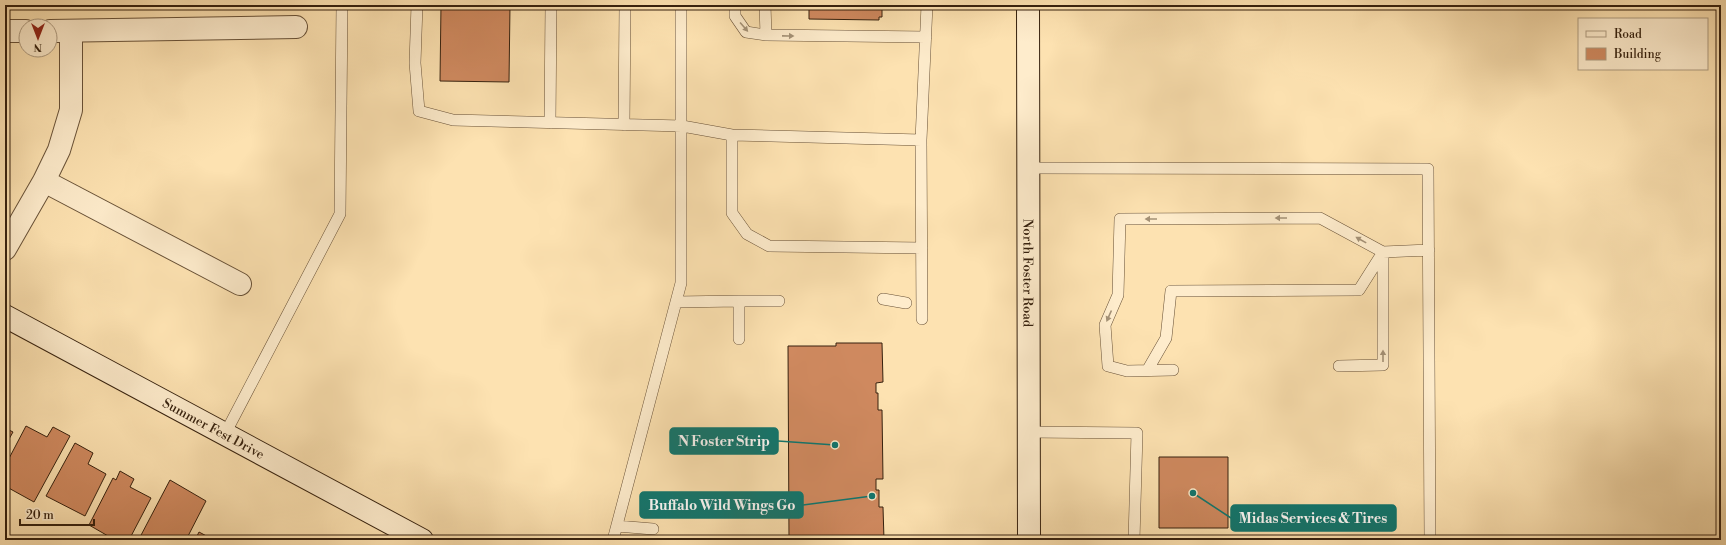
<svg xmlns="http://www.w3.org/2000/svg" width="1726" height="545" font-family="'Libre Bodoni',serif">
  <style>
    .building { fill: #cf895f; stroke: #36210e }
    .lines { fill: none; stroke-linecap: round; stroke-linejoin: round }
    .lane-casing { stroke: #685137; stroke-width: 12 }
    .street-casing { stroke: #685137; stroke-width: 24 }
    .secondary-casing { stroke: #36210e; stroke-width: 24 }
    .lane { stroke: #feeccc; stroke-width: 11 }
    .street { stroke: #feeccc; stroke-width: 22 }
    .secondary { stroke: #feeccc; stroke-width: 22 }
    .oneway { fill: #a49176 }
    .labels { text-anchor: middle; stroke-width: 4; stroke-linejoin: round; paint-order: stroke }
    .street-label { font-size: 13px; fill: #36210e; stroke: #feeccc }
    .leader { fill: none; stroke: #0f766e; stroke-width: 1.5 }
    .callout-dot { fill: #0f766e; stroke: #feeccc; stroke-width: 1.5 }
    .callout { fill: #0f766e; stroke: #0f766e; stroke-width: 1.5 }
    .callout-label { font-size: 14px; text-anchor: middle; font-weight: bold; fill: #fff }
  </style>
  <rect width="100%" height="100%" fill="#fde2b1"/>
  <filter id="stains"><feTurbulence type="fractalNoise" baseFrequency=".005" numOctaves="4"/><feColorMatrix values="0 0 0 0 .2 0 0 0 0 .09 0 0 0 0 .02 0 0 0 .5 -.17"/></filter>
  <radialGradient id="worn" r=".72"><stop offset=".6" stop-color="#630" stop-opacity="0"/><stop offset="1" stop-color="#630" stop-opacity=".3"/></radialGradient>
  <!-- building -->
  <path class="building" d="M441 5H510L509 82 440 81Z
    M809 5H882V17H879V20L809 19Z
    M836 343H882L883 382 876 383V393H878V410H882L883 479H876V490H879V507H883L884 540H789L788 346H836Z
    M26 426 47 437 53 427 70 436 34 502 5 486V466Z
    M5 428 13 432 5 446Z
    M75 443 93 453 88 464 106 474 85 516 46 496Z
    M1159 457H1228V528H1159Z
    M120 471 134 479 130 487 151 498 129 540H115L89 525 113 478 116 480Z
    M170 480 206 501 186 540H142L139 539Z
    M199 532 214 540H195Z
    M227 536 233 540H225Z"/>
  <g class="lines">
    <defs>
      <path id="lane" d="M417 5 415 63 419 111 453 120 682 126 732 135 921 140 927 5
        M735 5V16L746 32 766 35
        M765 5 766 35 926 37
        M550 123 551 5
        M624 125 625 5
        M732 135V213L747 234 769 246 922 248
        M921 140 922 319
        M1028 168 1428 169 1430 540
        M883 299 906 303
        M739 301H779
        M676 302 739 301V339
        M1173 370 1127 371 1108 366 1105 325 1118 295 1120 219 1320 218 1383 252V365L1339 366
        M1147 371 1166 338 1171 291 1359 290 1383 252 1429 250
        M1029 432 1137 433 1134 540
        M225 434 340 214 342 5
        M617 526 653 529
        M613 540 681 283V5"/>
      <path id="street" d="M5 31H26
        M50 31 296 27
        M44 181 240 284
        M5 249 44 181 59 150 71 110V31"/>
      <g id="secondary">
        <path id="s1" d="M1028 5 1029 540"/>
        <path id="s2" d="M5 316 422 540"/>
      </g>
    </defs>
    <!-- lane casing -->
    <use href="#lane" class="lane-casing"/>
    <!-- street casing -->
    <use href="#street" class="street-casing"/>
    <!-- secondary casing -->
    <use href="#secondary" class="secondary-casing"/>
    <!-- lane -->
    <use href="#lane" class="lane"/>
    <!-- street -->
    <use href="#street" class="street"/>
    <!-- secondary -->
    <use href="#secondary" class="secondary"/>
  </g>
  <!-- one-way arrows -->
  <defs><path id="oneway-solid" d="M-6-.8H1V-3.2L6.5 0L1 3.2V.8H-6Z"/></defs>
  <g class="oneway">
    <use href="#oneway-solid" transform="translate(744 27) rotate(49)"/>
    <use href="#oneway-solid" transform="translate(788 36) rotate(1)"/>
    <use href="#oneway-solid" transform="translate(1281 218) rotate(180)"/>
    <use href="#oneway-solid" transform="translate(1151 219) rotate(180)"/>
    <use href="#oneway-solid" transform="translate(1361 240) rotate(-151)"/>
    <use href="#oneway-solid" transform="translate(1109 316) rotate(114)"/>
    <use href="#oneway-solid" transform="translate(1383 356) rotate(-90)"/>
  </g>
  <g class="labels">
    <!-- street labels -->
    <g class="street-label">
      <text dy="5" stroke="none"><textPath href="#s1" startOffset="268">North Foster Road</textPath></text>
      <text dy="5" stroke="none"><textPath href="#s2" startOffset="237">Summer Fest Drive</textPath></text>
    </g>
  </g>
  <!-- callouts -->
  <path class="leader" d="M835 445L778 441M872 496L803 505M1193 493L1231 518"/>
  <g class="callout-dot">
    <circle cx="835" cy="445" r="4"/>
    <circle cx="872" cy="496" r="4"/>
    <circle cx="1193" cy="493" r="4"/>
  </g>
  <g class="callout">
    <rect x="670" y="428" width="108" height="26" rx="4"/>
    <rect x="640" y="492" width="163" height="26" rx="4"/>
    <rect x="1231" y="505" width="165" height="26" rx="4"/>
  </g>
  <g class="callout-label">
    <text x="724" y="446">N Foster Strip</text>
    <text x="722" y="510">Buffalo Wild Wings Go</text>
    <text x="1313" y="523">Midas Services &amp; Tires</text>
  </g>
  <!-- margin -->
  <rect width="1726" height="545" fill="none" stroke="#fde2b1" stroke-width="20"/>
  <rect x="6" y="6" width="1714" height="533" fill="none" stroke="#36210e" stroke-width="2"/>
  <rect x="10" y="10" width="1706" height="525" fill="none" stroke="#36210e"/>
  <!-- legend -->
  <rect x="1578" y="18" width="130" height="52" fill="#feeccc" stroke="#ae9b80"/>
  <rect x="1586" y="31" width="20" height="6" fill="#feeccc" stroke="#ae9b80"/>
  <text x="1614" y="38" font-size="12" fill="#36210e">Road</text>
  <rect x="1586" y="48" width="20" height="12" fill="#cf895f" stroke="#ae9b80"/>
  <text x="1614" y="58" font-size="12" fill="#36210e">Building</text>
  <!-- north arrow -->
  <g transform="translate(38 38) rotate(180)"><circle r="19" fill="#feeccc" stroke="#ae9b80"/>
  <path d="M0-3L7 15L0 10L-7 15Z" fill="#8f2418"/>
  <text y="-6" font-size="11" font-weight="bold" text-anchor="middle" fill="#36210e">N</text>
  </g>
  <!-- scale -->
  <path d="M20 519v6h74v-6" fill="none" stroke="#36210e" stroke-width="2"/>
  <text x="26" y="519" font-size="12" fill="#36210e" stroke="#feeccc" stroke-width="3" paint-order="stroke">20 m</text>
  <rect width="100%" height="100%" filter="url(#stains)"/>
  <rect width="100%" height="100%" fill="url(#worn)"/>
</svg>
